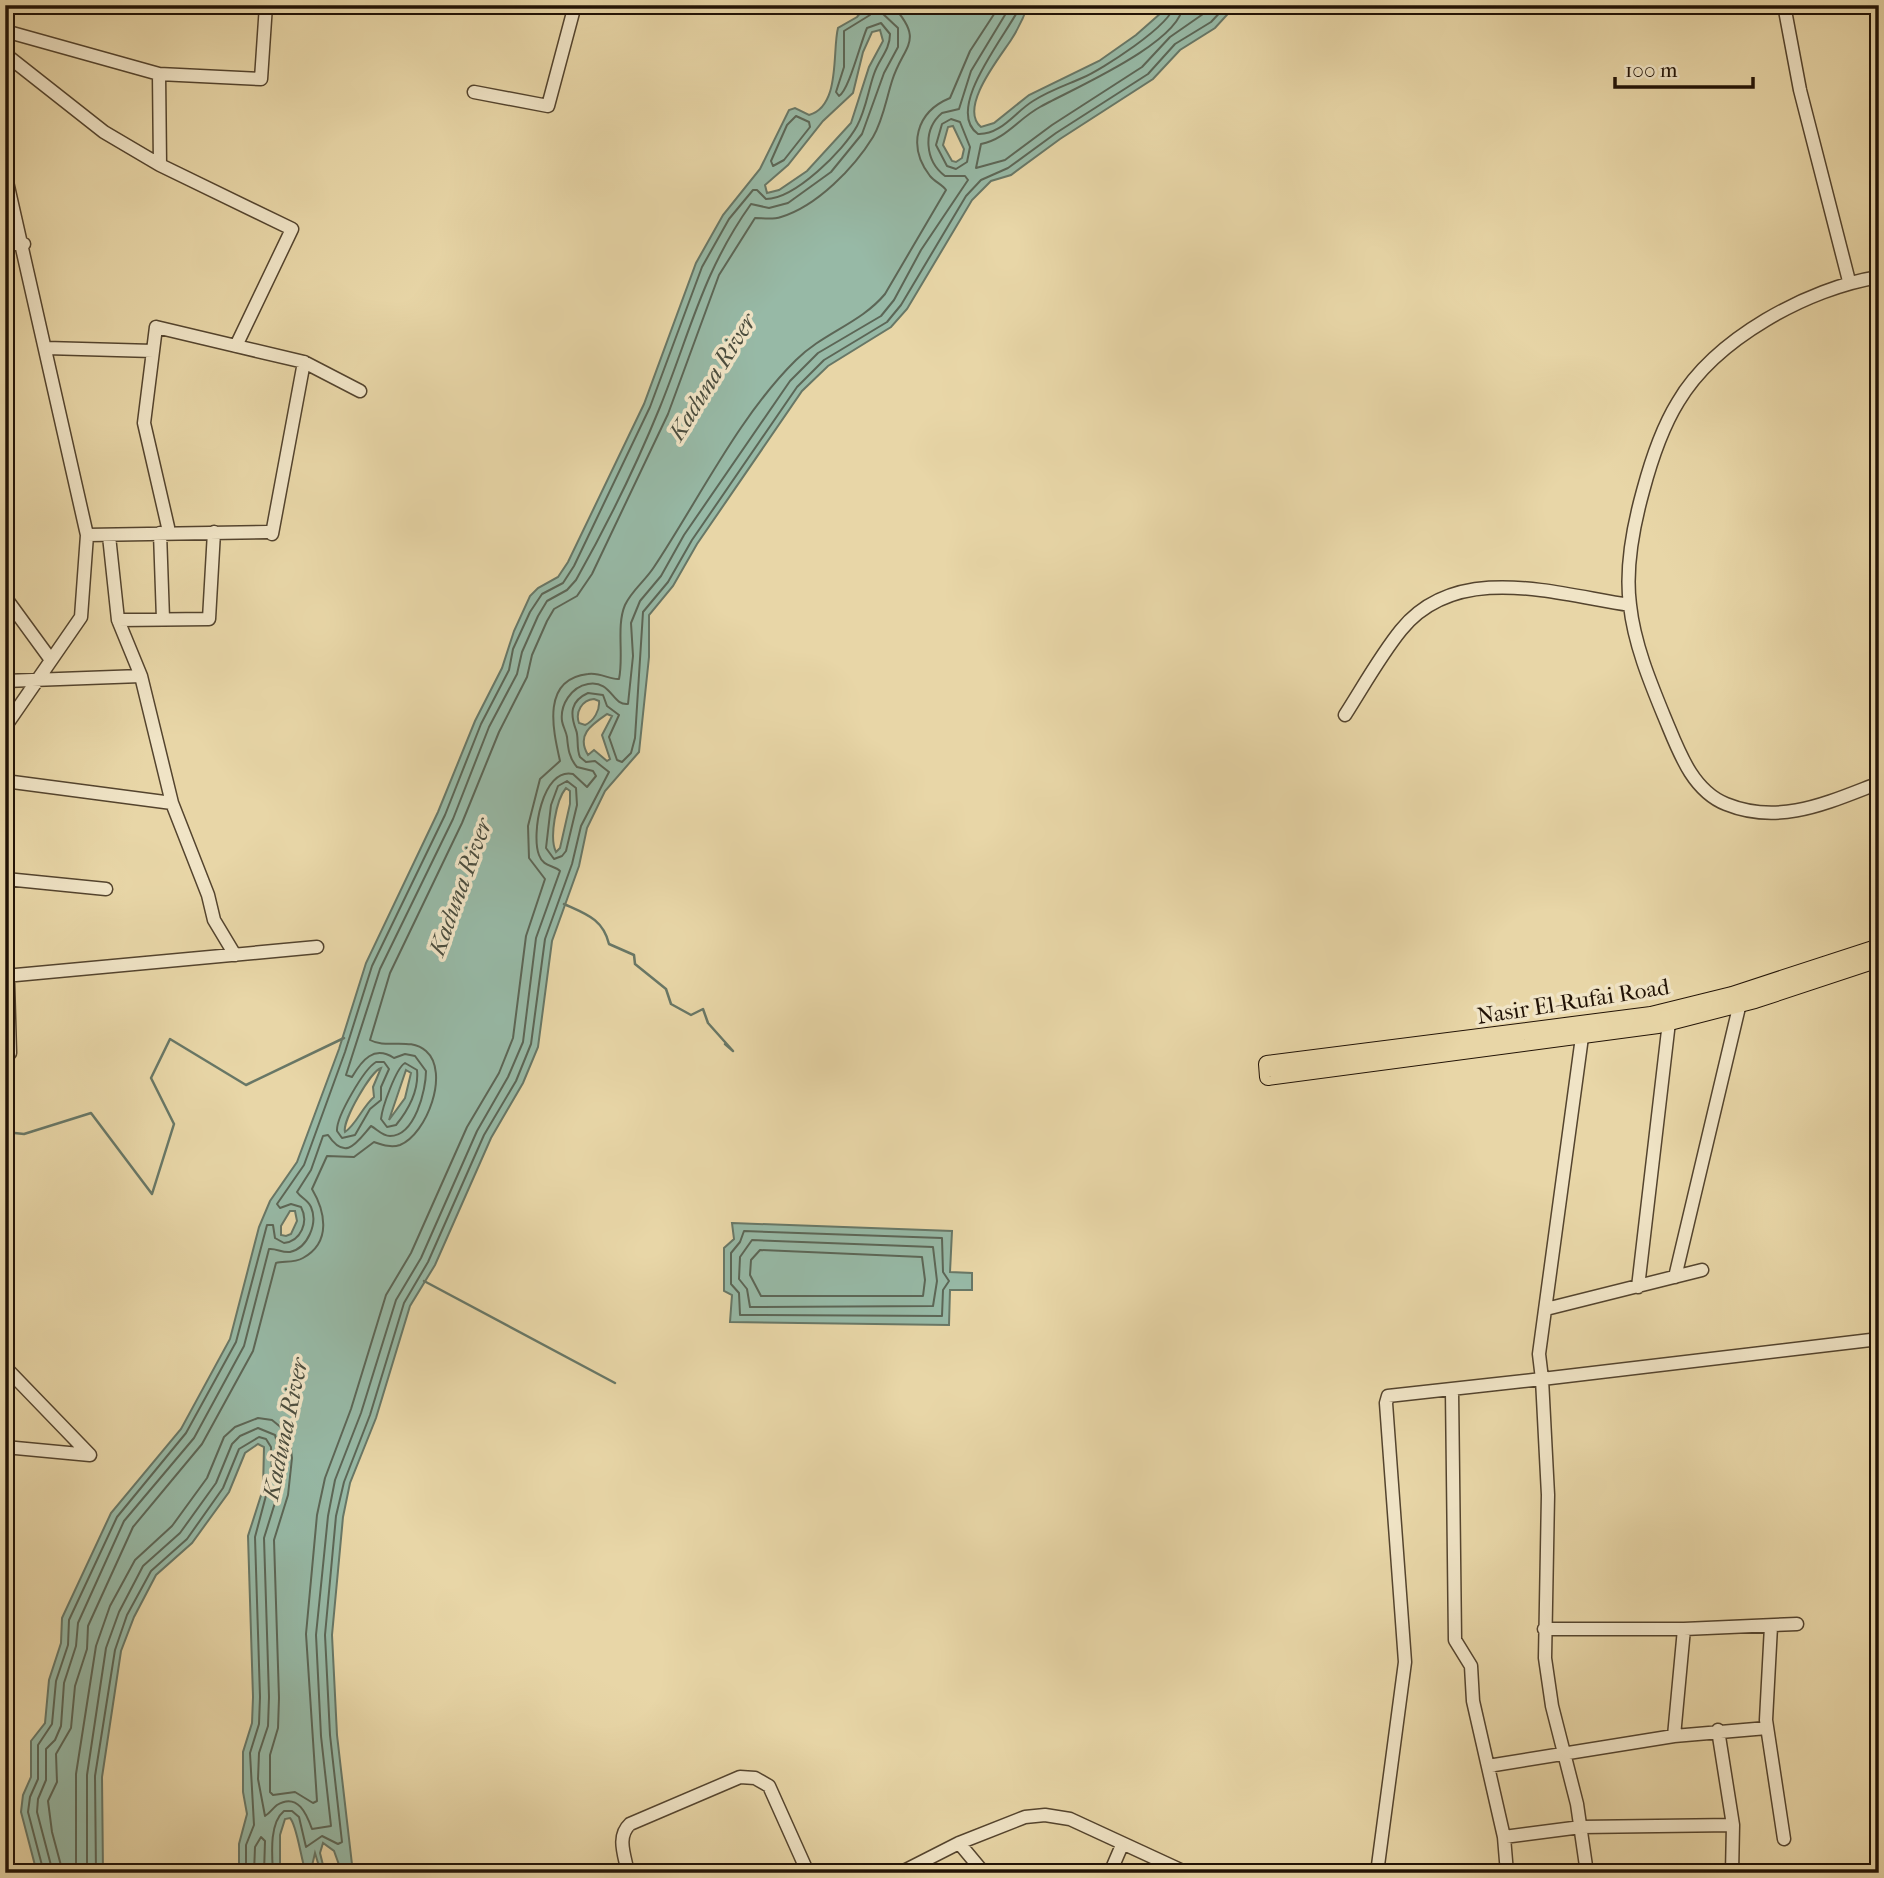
<svg xmlns="http://www.w3.org/2000/svg" width="1884" height="1878" font-family="'IM FELL French Canon',serif">
  <style>
    .water { fill: #97b9a6; stroke: #687766; stroke-width: 2; fill-rule: evenodd }
    .lines { fill: none; stroke-linecap: round; stroke-linejoin: round }
    .shore { stroke: #5c6656; stroke-width: 2 }
    .stream { stroke: #687766; stroke-width: 2.5 }
    .minor-casing { stroke: #54442e; stroke-width: 15 }
    .major-casing { stroke: #221306; stroke-width: 18 }
    .minor { stroke: #f0e4c6; stroke-width: 12 }
    .major { stroke: #e8d6a7; stroke-width: 16 }
    .labels { text-anchor: middle; stroke-width: 7; stroke-linejoin: round; paint-order: stroke }
    .street-label { font-size: 23px; fill: #221306; stroke: #f0e4c6 }
    .water-label { font-size: 24px; font-style: italic; fill: #4b4d3e; stroke: #f0e4c6 }
  </style>
  <rect width="100%" height="100%" fill="#e8d6a7"/>
  <filter id="stains"><feTurbulence type="fractalNoise" baseFrequency=".00286" numOctaves="4"/><feColorMatrix values="0 0 0 0 .2 0 0 0 0 .09 0 0 0 0 .02 0 0 0 .5 -.17"/></filter>
  <radialGradient id="worn" r=".72"><stop offset=".6" stop-color="#630" stop-opacity="0"/><stop offset="1" stop-color="#630" stop-opacity=".3"/></radialGradient>
  <!-- water -->
  <path class="water" d="M867 5H1028C1024 17 1018 29 1011 40 1000 57 958 108 981 127L994 123 1029 95 1099 61 1136 35 1170 5H1236L1215 28 1180 50 1153 79 1060 139 1011 175 991 181 972 200 907 309 891 327 828 366 802 391 697 544 673 586 649 615V657L639 752 605 791 587 828 579 866 552 941 538 1047 523 1083 491 1138 435 1265 410 1306 376 1418 350 1483 343 1517 332 1635 337 1735 353 1873H342L334 1851 323 1843 320 1853 325 1873H321L315 1853 311 1870 306 1873C301 1860 297 1825 290 1818L285 1819 280 1835V1873H239V1844L247 1814 243 1792V1752L252 1723 253 1697 248 1536 263 1489 264 1447 258 1444 245 1453 229 1492 192 1543 156 1575 134 1617 121 1651 102 1777 103 1873H37L21 1812 23 1795 31 1777V1741L45 1723 49 1680 61 1643 62 1618 111 1513 181 1429 230 1339 259 1227 270 1201 297 1162 339 1049 366 963 438 812 475 721 502 668 514 631 530 596 538 588 558 577 568 562 644 404 696 263 723 215 760 169 789 110 795 108 809 115C841 106 832 51 838 28L857 17ZM880 30 883 41 869 67 851 123 807 171 779 190 767 193 765 185 788 165 823 121 853 93 863 52 872 32ZM953 126 964 149 962 158 956 162 952 161 943 145 948 127ZM594 699 599 701C600 710 594 721 585 725L579 723C575 712 582 700 594 699ZM607 714 612 716 602 735 610 759 607 761 594 750 588 755C576 735 591 725 607 714ZM566 788 570 791V804L560 848 556 852C549 838 556 800 566 788ZM381 1068 373 1087 374 1097C363 1106 356 1125 345 1132 342 1121 371 1071 381 1068ZM406 1070 411 1073 405 1098 389 1120ZM290 1211H295L297 1221 291 1234 286 1236 281 1235V1226Z
    M732 1223 952 1231 950 1272 972 1273V1290H950L949 1325 730 1322 732 1295 724 1291V1248L734 1239Z"/>
  <g class="lines">
    <!-- shore -->
    <path class="shore" d="M1021 5C1008 33 943 109 978 134 1001 135 1015 112 1033 101 1048 91 1066 85 1082 78 1101 70 1172 25 1174 5
      M1183 5C1181 43 1070 90 1040 107 1018 119 1006 139 981 144L976 168 1005 160 1052 125 1142 67 1170 37 1216 5
      M796 116 809 122 810 127 784 160 773 166 771 161 787 125Z
      M951 119 960 122 970 147 967 162 956 169 947 166 936 145 942 124Z
      M567 781 576 788 577 805 566 851 562 856 554 859 546 848 551 805 558 786Z
      M376 1062H384L389 1069 381 1087V1100L370 1109 355 1135 342 1138 337 1131C336 1117 364 1069 376 1062Z
      M405 1063 417 1070C419 1090 409 1109 396 1125L387 1127 381 1119C382 1108 396 1068 405 1063Z
      M744 1231 942 1238 943 1272 949 1281 943 1290 942 1316 740 1315 739 1293 731 1284V1253L740 1242Z
      M752 1240 933 1247 937 1281 933 1306 750 1307 747 1289 739 1279 740 1257Z
      M760 1250 922 1257 925 1280 923 1296H761L750 1275 751 1260Z
      M44 1873 28 1812 30 1797 38 1779V1745L52 1724 56 1681 68 1645 69 1620 117 1517 186 1433 236 1342 267 1225H273L275 1238 284 1243C301 1241 309 1222 301 1207L291 1204 280 1208 277 1204 304 1165 345 1052 372 966 445 815 481 724 509 670 513 649 530 612 542 594 563 583 574 566 650 407 702 267 729 219 753 190H757L766 199C795 199 844 150 857 126 866 109 868 91 874 74 879 59 890 50 890 34L881 23 867 28C860 44 849 90 839 96L836 92 844 67V31L870 15 873 5
      M53 1873 37 1812 38 1799 46 1780V1749L55 1740 61 1726 64 1683 76 1646 78 1623 124 1521 194 1438 244 1346 269 1249C276 1248 282 1253 290 1252 308 1248 318 1223 311 1207 308 1200 301 1198 297 1192L311 1170 323 1136 328 1135C346 1162 357 1142 371 1126 377 1129 382 1136 390 1136 415 1136 426 1090 426 1071L415 1056 405 1054 394 1058C374 1045 362 1060 352 1077L346 1075 380 969 453 819 489 727 517 674 522 652 538 616 547 601 567 590 576 580C607 525 636 466 660 407 690 333 703 271 751 204L769 208 788 203 831 172 862 134 884 73 898 47V28L882 13V5
      M63 1873 52 1832 48 1801 57 1782 56 1754 71 1728 75 1686 87 1649 88 1626 133 1527 202 1444 253 1351 276 1263C284 1261 294 1263 303 1258 332 1242 325 1211 312 1189L327 1156 354 1157 374 1142C383 1145 391 1148 400 1145 427 1134 450 1072 426 1051 410 1037 386 1049 370 1040L390 973 462 823 499 732 527 677 532 655 547 621 554 609 577 596 592 574 668 414 719 275 755 218C763 218 772 220 781 217 817 206 854 168 873 137 883 120 886 100 892 81 903 45 926 42 892 5
      M76 1873V1774L96 1646 110 1606 135 1560 172 1526 207 1478 224 1437 235 1427 258 1418 272 1420 283 1429 290 1441 292 1458 288 1495 274 1540 279 1698 278 1728 270 1755V1792L273 1795 295 1792 313 1803 317 1801 306 1634 317 1515 325 1478 351 1409 386 1295 411 1253 467 1127 499 1073 513 1038 526 936 545 879 529 858 528 826 540 779 560 761C553 730 541 679 588 674 600 672 610 680 619 679 624 656 616 626 625 605 632 590 645 581 654 567 698 501 739 416 796 360 823 333 861 323 885 294L946 190C943 185 935 182 930 176 907 146 916 112 950 98L970 51 1000 5
      M87 1873V1775L106 1648 119 1612 143 1566 180 1533 216 1483 232 1444 240 1436 258 1428 275 1435 281 1458 278 1493 264 1538 269 1697 268 1726 259 1753 258 1779 265 1816C270 1813 272 1809 277 1805 298 1792 307 1815 312 1829L331 1826 321 1736 316 1635 328 1516 335 1480 361 1413 396 1300 421 1258 477 1131 508 1077 523 1042 536 938 560 871C554 865 543 867 539 855 531 835 542 767 573 774L587 787 596 776 593 771 577 767C569 758 568 748 567 737 566 731 563 727 562 721 560 705 571 687 588 684 612 680 612 706 628 704L633 656 631 623 640 601 661 576 684 535 790 381 818 353 881 316 894 300 921 250 968 180 965 176H945C925 161 922 130 942 113L959 109 971 71 1011 5
      M96 1873 95 1776 115 1650 127 1615 151 1571 187 1539 223 1488 239 1449 259 1437 266 1439 271 1447 272 1473 255 1537 260 1697 259 1724 250 1753 254 1825 246 1845V1873
      M254 1873 255 1847 261 1837 265 1841 264 1873
      M273 1873C272 1855 269 1823 284 1811H292L299 1817 306 1847 322 1836 338 1844 342 1842 330 1735 325 1635 336 1516 344 1482 370 1415 404 1303 428 1262 484 1135 516 1081 531 1044 545 939 572 864 581 826 609 772 595 761 586 762 580 757C576 748 579 737 576 730 570 714 570 701 588 693L603 695 607 706 619 715 609 737 617 760 622 762 631 753 635 738 643 612 668 582 692 540 797 387 824 360 887 322 901 305 966 196 981 180 1008 168 1056 133 1148 74 1175 44 1211 22 1227 5"/>
    <!-- stream -->
    <path class="stream" d="M564 904C586 914 603 919 609 944L634 955 635 964 666 989 671 1004 691 1015 703 1009 708 1023 733 1051 725 1044
      M5 1132 24 1134 91 1113 152 1194 174 1124 151 1078 170 1039 246 1085 344 1038
      M424 1281 615 1383"/>
    <defs>
      <path id="minor" d="M1784 5 1800 90 1849 281
        M5 16 9 5
        M5 31 159 74 160 165 292 229 236 346 304 362 360 391
        M5 54 104 132 160 165
        M159 74 261 79 266 5
        M474 92 548 106 575 5
        M5 173 87 535 81 617 5 727
        M5 244H24
        M1879 277C1808 288 1715 339 1678 402 1662 428 1651 461 1643 491 1633 527 1625 568 1630 605 1634 643 1650 682 1664 716 1678 749 1691 790 1726 804 1780 826 1829 802 1879 783
        M46 348 153 351
        M168 527 144 423 156 327 236 346
        M160 533 163 619
        M272 534 304 362
        M87 535 267 532
        M109 536 118 620 141 676 172 803 208 895 214 920 235 955
        M5 597 51 660
        M118 620 209 619 214 532
        M5 681 141 676
        M1345 715C1363 687 1380 656 1401 630 1457 561 1555 594 1630 605
        M5 781 172 803
        M5 879 10 1053H5
        M6 879 106 889
        M5 976 317 947
        M1675 1277 1740 1003
        M1638 1287 1669 1022
        M1546 1309 1702 1270
        M5 1367 90 1455 5 1447
        M1452 1391 1455 1640 1471 1666 1473 1701 1504 1837 1507 1873
        M1771 1626 1766 1720 1784 1839
        M1544 1629H1684L1797 1624
        M1718 1730 1733 1825 1732 1873
        M1674 1736 1684 1629
        M1488 1766 1674 1736 1767 1728
        M1504 1837 1581 1827 1733 1825
        M959 1843 984 1873
        M628 1873C625 1856 616 1837 630 1824L740 1777 755 1778 769 1786 808 1873
        M900 1873 959 1843 1025 1817 1045 1815 1070 1819 1187 1873
        M1110 1873 1122 1845
        M1377 1873 1405 1662 1386 1403 1388 1396 1542 1379 1539 1354 1582 1037
        M1587 1873 1577 1804 1552 1706 1545 1658 1548 1495 1542 1379 1879 1339"/>
      <path id="major" d="M1879 947 1732 995 1651 1015 1267 1064 1268 1077 1658 1025 1755 1000 1879 959"/>
    </defs>
    <!-- minor casing -->
    <use href="#minor" class="minor-casing"/>
    <!-- major casing -->
    <use href="#major" class="major-casing"/>
    <!-- minor -->
    <use href="#minor" class="minor"/>
    <!-- major -->
    <use href="#major" class="major"/>
  </g>
  <g class="labels">
    <!-- street labels -->
    <g class="street-label">
      <text transform="translate(1573 1001) rotate(-9)" y="8">Nasir El-Rufai Road</text>
    </g>
    <!-- water labels -->
    <g class="water-label">
      <text transform="translate(712 377) rotate(-58)" y="8">Kaduna River</text>
      <text transform="translate(460 887) rotate(-70)" y="8">Kaduna River</text>
      <text transform="translate(285 1429) rotate(-78)" y="8">Kaduna River</text>
    </g>
  </g>
  <!-- margin -->
  <rect width="1884" height="1878" fill="none" stroke="#e8d6a7" stroke-width="28"/>
  <rect x="7" y="7" width="1870" height="1864" fill="none" stroke="#221306" stroke-width="3.5"/>
  <rect x="14" y="14" width="1856" height="1850" fill="none" stroke="#221306" stroke-width="2"/>
  <!-- scale -->
  <path d="M1615 77v10h138v-10" fill="none" stroke="#221306" stroke-width="3.5"/>
  <text x="1625" y="77" font-size="21" fill="#221306" stroke="#f0e4c6" stroke-width="5" paint-order="stroke">100 m</text>
  <rect width="100%" height="100%" filter="url(#stains)"/>
  <rect width="100%" height="100%" fill="url(#worn)"/>
</svg>
